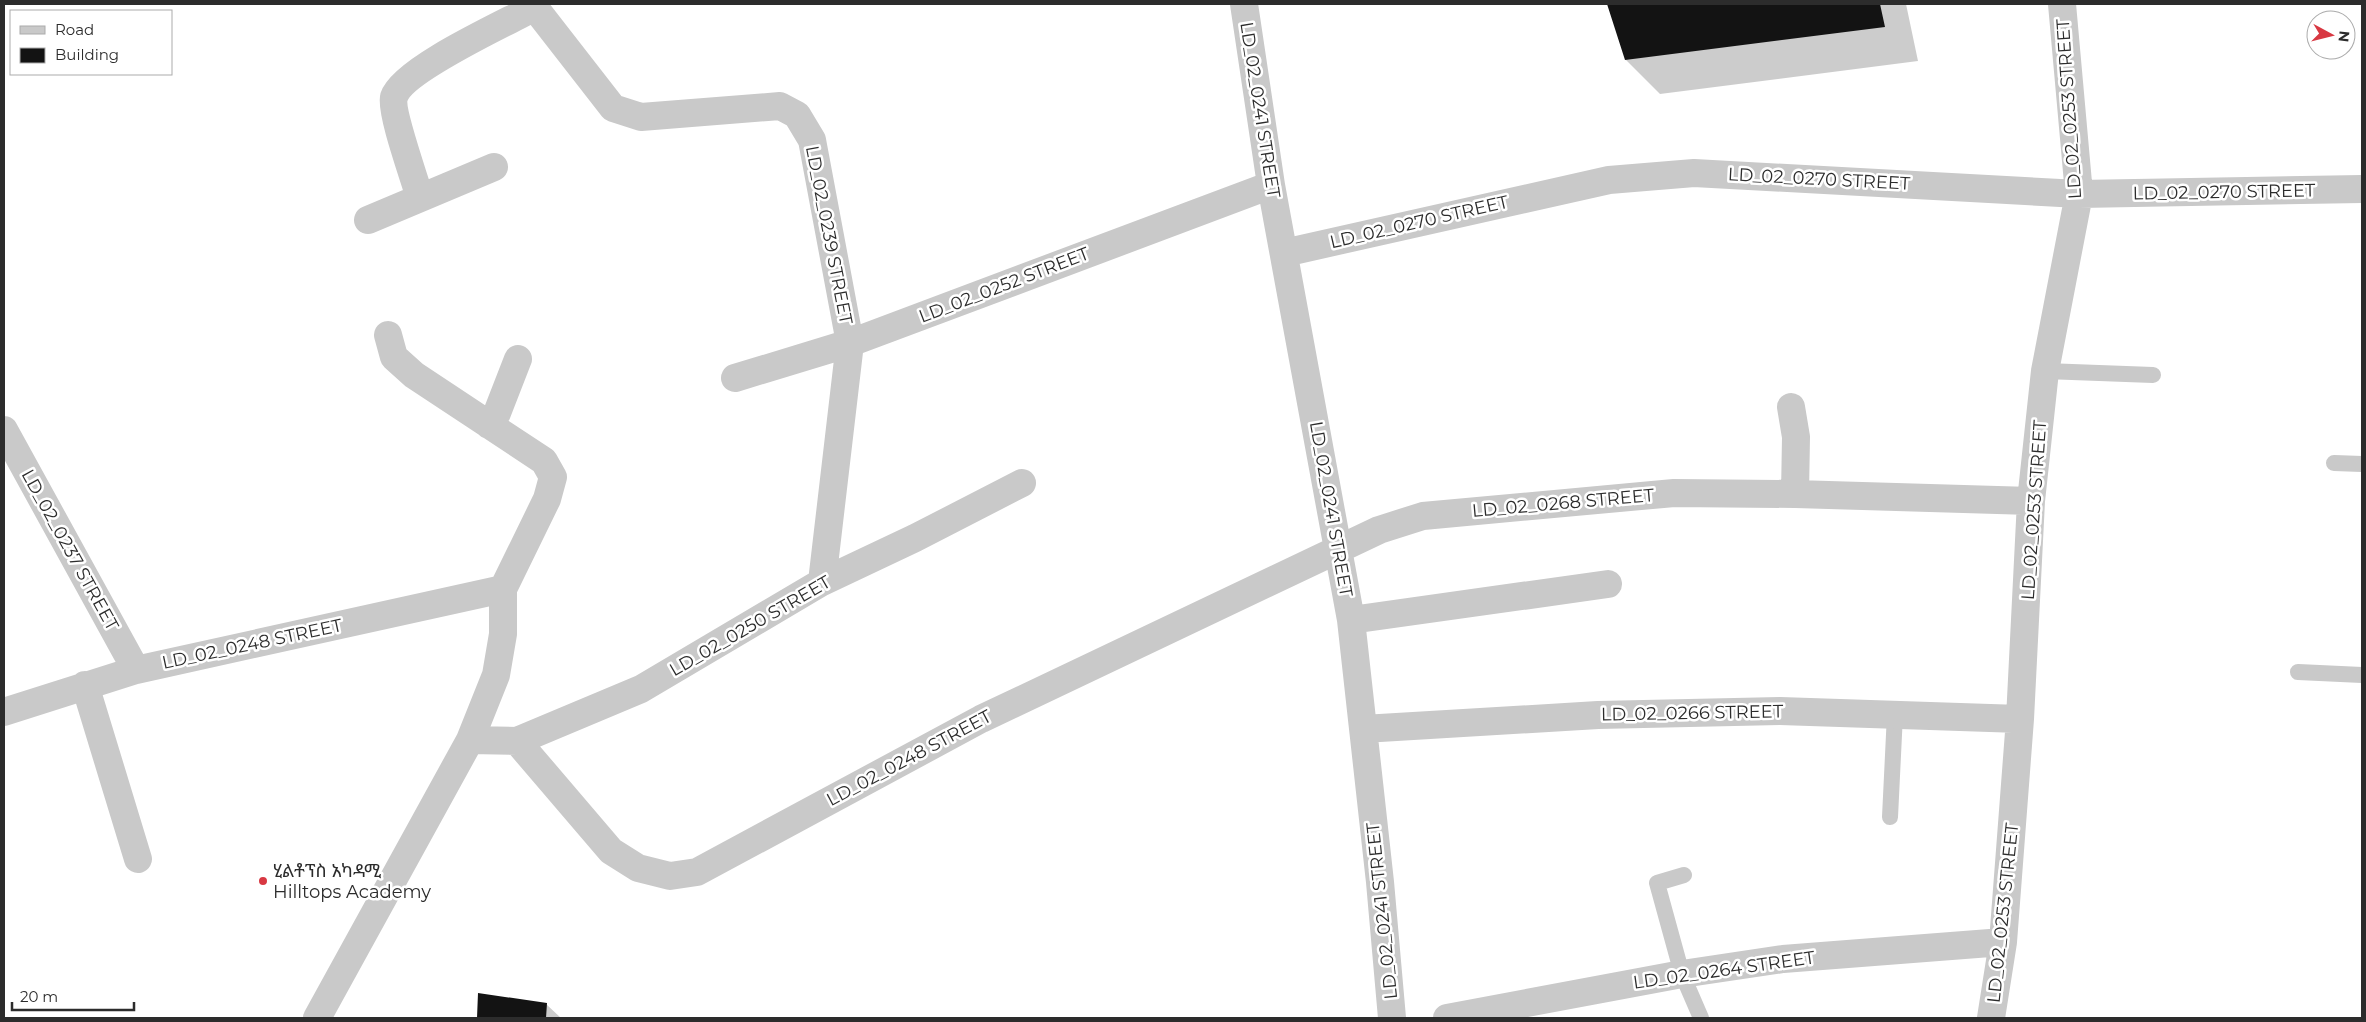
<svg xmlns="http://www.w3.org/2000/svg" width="2366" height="1022" font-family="Montserrat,'Noto Sans Ethiopic',sans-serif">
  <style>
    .shadow { fill: #0003 }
    .building { fill: #131313 }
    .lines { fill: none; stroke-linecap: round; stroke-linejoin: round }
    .lane { stroke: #c9c9c9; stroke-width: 16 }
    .street { stroke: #c9c9c9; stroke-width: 28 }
    .poi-dot { fill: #d83842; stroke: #fff; stroke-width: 2 }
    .labels { text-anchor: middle; stroke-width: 5; stroke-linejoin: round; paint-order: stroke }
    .street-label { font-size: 18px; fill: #2c2c2c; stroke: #fff }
    .poi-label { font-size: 18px; fill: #2c2c2c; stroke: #fff; text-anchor: start }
  </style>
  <rect width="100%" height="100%" fill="#fff"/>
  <!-- shadow -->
  <path class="shadow" d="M1608 4H1906L1918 61 1660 94 1626 60Z
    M480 995 546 1004 561 1018H479Z"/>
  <!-- building -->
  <path class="building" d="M1607 4H1880L1885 27 1625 60Z
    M478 993 547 1003 546 1018H477Z"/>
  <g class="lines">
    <!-- lane -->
    <path class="lane" d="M2045 371 2153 375
      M2334 463 2362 464
      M2298 672 2362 675
      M1890 817 1895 714
      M1684 875 1657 883 1682 974 1701 1018"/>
    <!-- street -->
    <path class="street" d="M532 4 613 108 641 117 780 106 797 115 812 140 850 343 822 582
      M1244 4 1271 185 1351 620 1380 882 1392 1018
      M420 198C415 180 390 111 394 97 403 69 506 23 535 7
      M368 220 494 167
      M1284 253 1609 180 1694 173 2079 194 2362 189
      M735 378 850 343 1271 185
      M1791 407 1796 437 1795 494
      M489 425 497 413 518 359
      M4 430 136 670
      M1351 620 1608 584
      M85 685 138 859
      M4 712 136 670 503 589
      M1363 729 1598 715 1780 711 2020 719
      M470 740 517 741 641 689 822 582 915 538 1022 483
      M517 741 611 851 638 868 670 876 697 872 981 719 1379 530 1423 516 1674 493 1795 494 2031 501
      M317 1018 470 740 496 675 503 634V589L547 499 553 477 544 461 414 375 394 357 388 335
      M1447 1018 1682 974 1783 959 2003 942
      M1991 1018 2003 942 2020 719 2031 501 2045 371 2079 194 2062 4"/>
  </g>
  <!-- markers -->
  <circle class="poi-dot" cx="263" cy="881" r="5"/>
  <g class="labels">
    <!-- street labels -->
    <g class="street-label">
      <text transform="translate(2069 109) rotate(-94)" y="6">LD_02_0253 STREET</text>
      <text transform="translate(1260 110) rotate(81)" y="6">LD_02_0241 STREET</text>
      <text transform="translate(1819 179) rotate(3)" y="6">LD_02_0270 STREET</text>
      <text transform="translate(2224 192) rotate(-1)" y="6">LD_02_0270 STREET</text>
      <text transform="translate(1419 222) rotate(-13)" y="6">LD_02_0270 STREET</text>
      <text transform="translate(829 235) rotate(79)" y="6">LD_02_0239 STREET</text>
      <text transform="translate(1004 285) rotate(-21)" y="6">LD_02_0252 STREET</text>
      <text transform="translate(1563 503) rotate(-5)" y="6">LD_02_0268 STREET</text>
      <text transform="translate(1331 509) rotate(80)" y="6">LD_02_0241 STREET</text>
      <text transform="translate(2034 510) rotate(-86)" y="6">LD_02_0253 STREET</text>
      <text transform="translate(70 550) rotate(61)" y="6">LD_02_0237 STREET</text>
      <text transform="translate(750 626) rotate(-30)" y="6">LD_02_0250 STREET</text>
      <text transform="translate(252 644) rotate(-12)" y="6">LD_02_0248 STREET</text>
      <text transform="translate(1692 713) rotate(-1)" y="6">LD_02_0266 STREET</text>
      <text transform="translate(909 758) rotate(-28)" y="6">LD_02_0248 STREET</text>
      <text transform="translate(1382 911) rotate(-96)" y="6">LD_02_0241 STREET</text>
      <text transform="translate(2003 913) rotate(-84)" y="6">LD_02_0253 STREET</text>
      <text transform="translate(1724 970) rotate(-8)" y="6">LD_02_0264 STREET</text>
    </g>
    <!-- poi labels -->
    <g class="poi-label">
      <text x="273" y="877">ሂልቶፕስ አካዳሚ<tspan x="273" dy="21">Hilltops Academy</tspan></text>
    </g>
  </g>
  <!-- border -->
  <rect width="2366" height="1022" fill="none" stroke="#2c2c2c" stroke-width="10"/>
  <!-- legend -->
  <rect x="10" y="10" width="162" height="65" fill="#ffffff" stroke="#ababab"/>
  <rect x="20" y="26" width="25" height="8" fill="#c9c9c9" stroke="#ababab"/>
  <text x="55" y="35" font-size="15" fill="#2c2c2c">Road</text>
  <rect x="20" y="48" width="25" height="15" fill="#131313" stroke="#ababab"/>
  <text x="55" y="60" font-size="15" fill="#2c2c2c">Building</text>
  <!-- north arrow -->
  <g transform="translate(2331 35) rotate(97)"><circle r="24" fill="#ffffff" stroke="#ababab"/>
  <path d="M0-4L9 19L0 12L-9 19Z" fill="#d83842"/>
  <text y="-8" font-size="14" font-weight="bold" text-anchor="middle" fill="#2c2c2c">N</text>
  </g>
  <!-- scale -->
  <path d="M12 1002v8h122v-8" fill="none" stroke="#2c2c2c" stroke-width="2.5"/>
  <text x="20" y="1002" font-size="15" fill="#2c2c2c" stroke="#ffffff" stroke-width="4" paint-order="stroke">20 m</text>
</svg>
